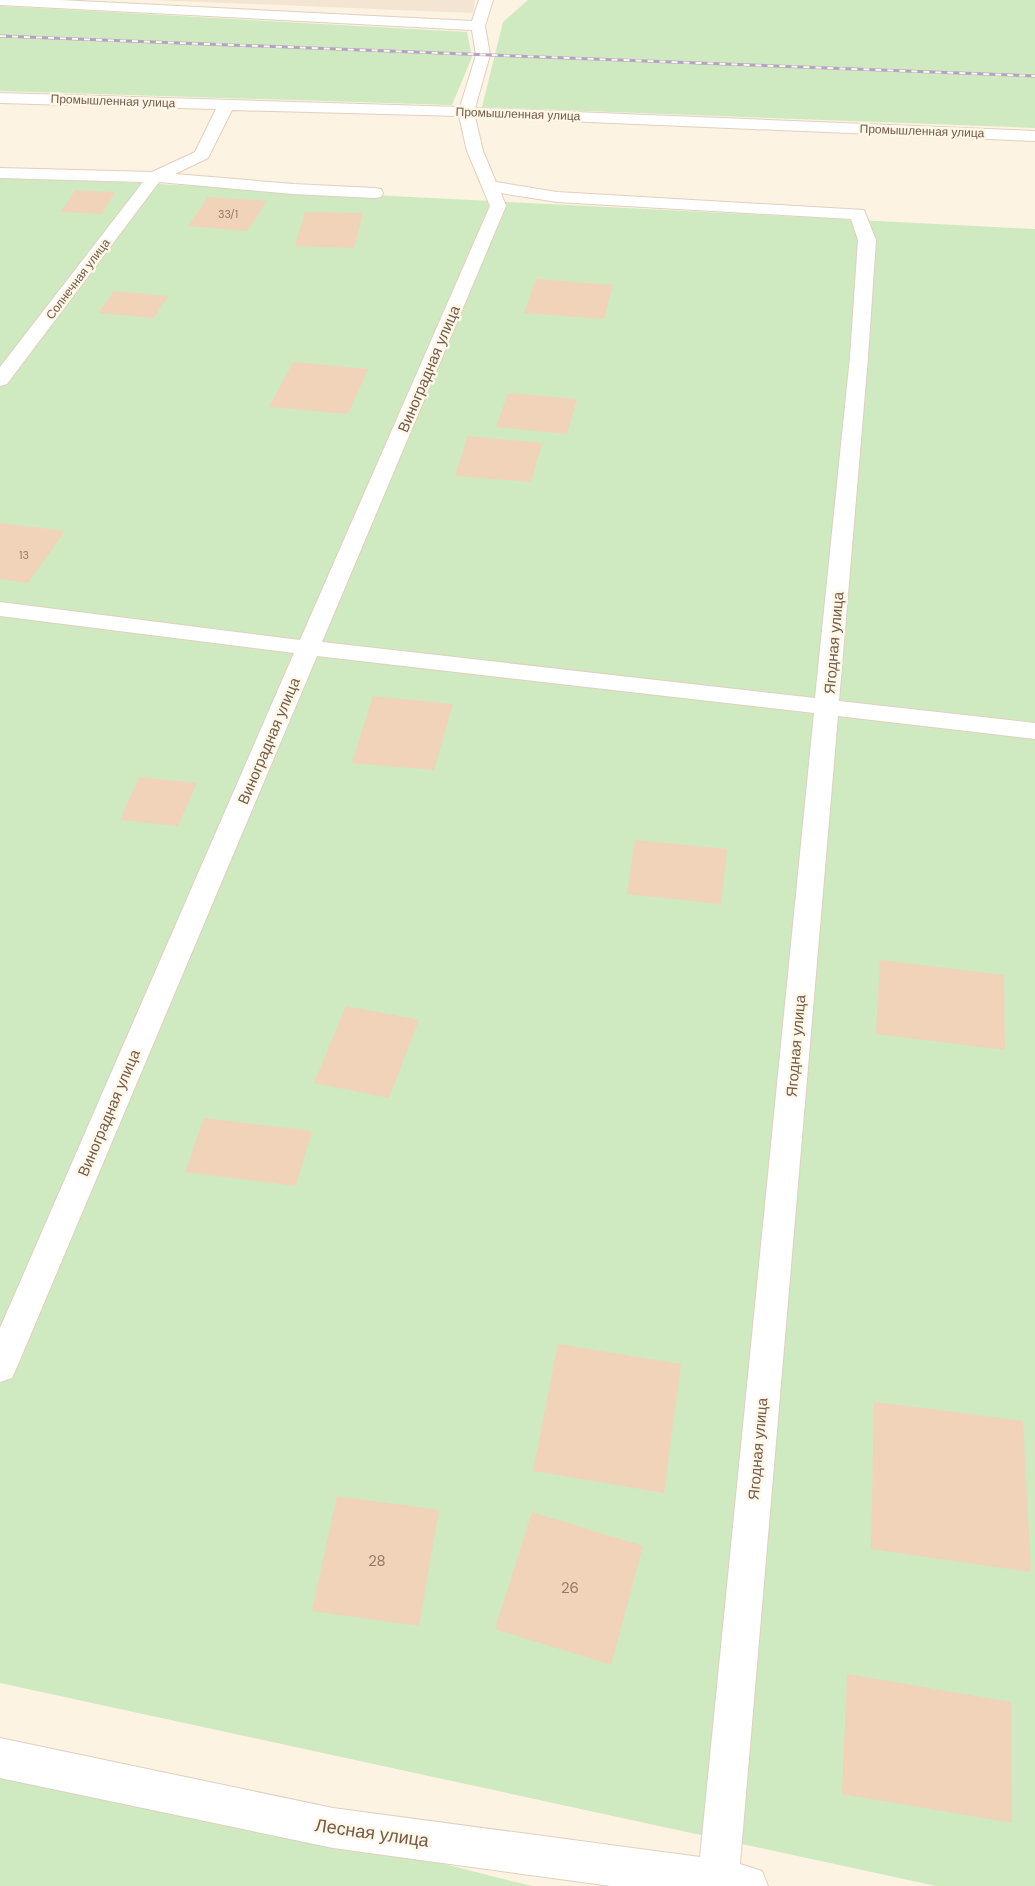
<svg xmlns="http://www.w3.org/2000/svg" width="1035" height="1886" font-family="'DM Sans',sans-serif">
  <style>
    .residential { fill: #f3e5d1 }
    .green { fill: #cfe9c1 }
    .building { fill: #f1d3ba }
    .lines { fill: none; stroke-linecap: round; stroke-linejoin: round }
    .minor-casing { stroke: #e0d0be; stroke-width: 2 }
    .minor { fill: #fff; fill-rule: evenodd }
    .rail-casing { stroke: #b6a1c5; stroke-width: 3 }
    .rail { stroke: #fff7e8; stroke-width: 2; stroke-dasharray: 6; stroke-linecap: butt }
    .labels { text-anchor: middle; stroke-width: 5; stroke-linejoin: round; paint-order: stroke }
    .far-number-label { font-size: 11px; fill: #927865 }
    .far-street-label { font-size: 12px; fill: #735a49; stroke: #fff7e8 }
    .street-label { font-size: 15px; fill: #735a49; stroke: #fff7e8 }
    .near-number-label { font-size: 15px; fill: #927865 }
    .near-street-label { font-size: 18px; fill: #735a49; stroke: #fff7e8 }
  </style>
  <rect width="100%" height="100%" fill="#fcf3e2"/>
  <!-- residential -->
  <path class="residential" d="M155 0H475L473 13Z"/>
  <!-- green -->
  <path class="green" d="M528 0H1035V128L482 107 503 22Z
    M0 6 467 32 472 57 452 105 0 91Z
    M0 176 1035 229V1886H936L0 1683Z
    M0 1751 515 1882 533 1886H0Z"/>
  <!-- building -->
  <path class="building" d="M75 190 115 192 102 214 61 212Z
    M208 197 267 201 247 231 188 226Z
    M305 212 363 213 354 248 295 246Z
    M536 279 613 285 604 319 524 313Z
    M114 291 168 296 154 318 98 313Z
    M293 362 368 369 348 414 269 407Z
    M508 393 577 399 567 434 496 427Z
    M468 436 542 443 531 482 455 476Z
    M0 523 65 531 28 583 0 579Z
    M373 696 453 704 434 770 352 763Z
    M139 777 197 783 178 826 120 820Z
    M635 840 727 849 721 904 627 894Z
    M880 960 1004 975 1005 1050 876 1034Z
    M346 1006 419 1020 389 1098 314 1083Z
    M204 1118 312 1131 296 1186 185 1172Z
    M558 1344 681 1364 664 1493 533 1471Z
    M874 1402 1023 1421 1031 1572 871 1549Z
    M337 1496 439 1510 419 1626 312 1611Z
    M532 1512 643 1546 611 1665 495 1629Z
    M847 1674 1011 1702 1012 1823 842 1794Z"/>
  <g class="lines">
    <defs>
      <path id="minor" d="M0 0H60L472 21 479 0H493L485 26 490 55 475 108 1035 131V141L475 117 483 151 496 182 557 192 864 210 876 240 868 357 839 701 1035 723V739L838 716 740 1864 762 1871 768 1886H611L333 1848 0 1778V1738L333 1808 700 1857 814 713 317 656 17 1367 12 1378 0 1382V1328L294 653 0 616V602L300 640 490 206 467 151 459 116 232 110 208 158 175 174 293 184 375 188 381 189 383 193 381 197 375 198 293 194 159 182 7 384 0 386V367L143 182 0 178V168L152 172 195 152 216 109 0 103V93L460 107 476 55 472 30 0 5ZM501 193 557 202 851 219 858 240 850 357 815 698 322 642 506 206Z"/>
    </defs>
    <!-- minor casing -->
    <use href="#minor" class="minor-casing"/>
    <!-- minor -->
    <use href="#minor" class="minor"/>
    <defs>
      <path id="rail" d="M0 36 1035 76"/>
    </defs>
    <!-- rail casing -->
    <use href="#rail" class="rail-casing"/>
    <!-- rail -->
    <use href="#rail" class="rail"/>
  </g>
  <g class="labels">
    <!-- far-number labels -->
    <g class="far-number-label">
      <text x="228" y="218">33/1</text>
      <text x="24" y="559">13</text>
    </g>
    <!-- far-street labels -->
    <g class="far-street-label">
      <text transform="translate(113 101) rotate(2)" y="4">Промышленная улица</text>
      <text transform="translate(518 114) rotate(2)" y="4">Промышленная улица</text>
      <text transform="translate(922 131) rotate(2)" y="4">Промышленная улица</text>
      <text transform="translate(78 279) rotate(-53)" y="4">Солнечная улица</text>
    </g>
    <!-- street labels -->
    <g class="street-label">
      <text transform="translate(429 369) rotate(-67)" y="5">Виноградная улица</text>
      <text transform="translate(834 643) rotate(-85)" y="5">Ягодная улица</text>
      <text transform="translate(269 741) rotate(-67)" y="5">Виноградная улица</text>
      <text transform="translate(796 1046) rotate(-85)" y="5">Ягодная улица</text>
      <text transform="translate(109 1113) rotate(-67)" y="5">Виноградная улица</text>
      <text transform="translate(758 1449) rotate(-85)" y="5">Ягодная улица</text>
    </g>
    <!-- near-number labels -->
    <g class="near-number-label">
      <text x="377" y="1566">28</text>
      <text x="570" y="1593">26</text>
    </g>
    <!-- near-street labels -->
    <g class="near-street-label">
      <text transform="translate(372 1833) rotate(8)" y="6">Лесная улица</text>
    </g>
  </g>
</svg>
